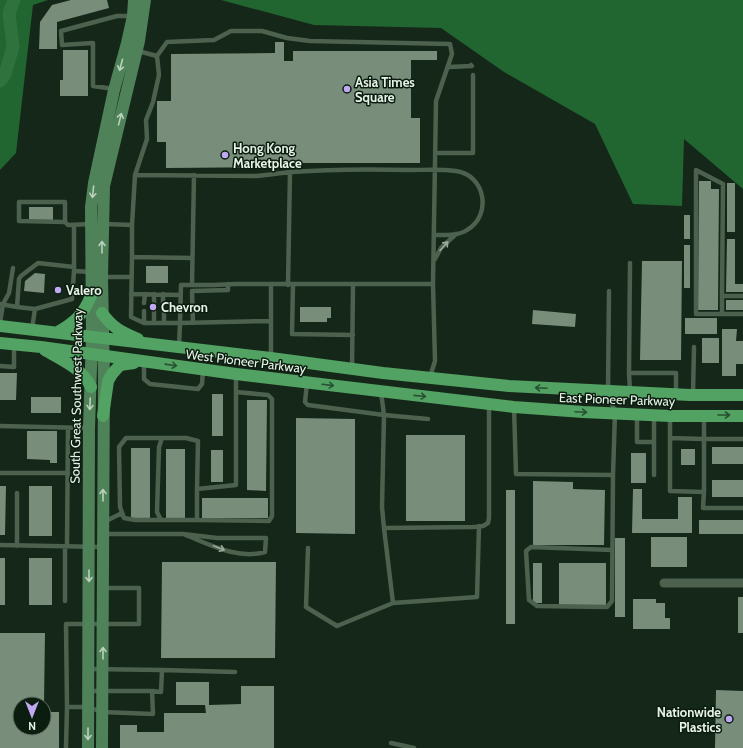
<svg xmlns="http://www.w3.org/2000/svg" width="743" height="748" font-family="Cabin,sans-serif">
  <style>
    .forest { fill: #216531 }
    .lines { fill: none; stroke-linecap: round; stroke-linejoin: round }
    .river { stroke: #2f723d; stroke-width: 13 }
    .building { fill: #788d7a }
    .lane { stroke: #4d614f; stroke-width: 4.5 }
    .street { stroke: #4d614f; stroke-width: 9 }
    .secondary { stroke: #4f8259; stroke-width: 12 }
    .primary { stroke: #52a263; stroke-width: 12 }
    .oneway { stroke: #b9d1bd }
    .oneway2 { stroke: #9aaa9c }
    .oneway3 { stroke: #275231 }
    .poi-dot { fill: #c0a8f3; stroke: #0b1d0f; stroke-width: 1.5 }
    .labels { text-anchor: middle; stroke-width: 3; stroke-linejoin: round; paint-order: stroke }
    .poi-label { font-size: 13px; font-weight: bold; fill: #e7f3e8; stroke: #0b1d0f; text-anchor: start }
    .street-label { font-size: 13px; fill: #e7f3e8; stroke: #0b1d0f }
  </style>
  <rect width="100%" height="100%" fill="#152718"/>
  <!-- forest -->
  <path class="forest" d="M0 0H48L33 5 16 153 0 170Z
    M221 0H743V189L684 139 682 206 633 204 595 124 504 72 441 28 314 25Z"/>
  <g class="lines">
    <!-- river -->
    <path class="river" d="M0 81 5 74 13 47 9 13 14 0"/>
  </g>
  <!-- building -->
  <path class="building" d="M71 0H107L109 8 57 22V49H39L40 22 52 5Z
    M275 42H284V61H293V51H437V60H411V118H420V163H284V167L166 168V142H157V101H171V54L275 53Z
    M63 50H88V96H60V80H63Z
    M699 181H711V189H719L718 310H698Z
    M727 183H735V232H727Z
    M29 207H53V220H29Z
    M684 215H690V239H684Z
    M727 239H735V284H743V292H726Z
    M684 245H690V288H684Z
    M642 261H682L681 360H640Z
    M146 266H168V283H146Z
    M35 273 45 274 44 293 24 291 25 281Z
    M726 300H743V310H726Z
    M300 307H331V318H327V322H300Z
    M533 310 576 314 575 327 532 324Z
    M685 318H717V334H685Z
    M722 329H737L736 341H743V364H736V376H722Z
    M702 338H719V363H702Z
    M0 373H17L16 400H0Z
    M212 394H223V436H212Z
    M31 397H61V413H31Z
    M247 400H267L266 491 247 490Z
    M296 418 355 419V534L296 533Z
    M27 431H57V463H50V460L27 459Z
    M406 435H465V521H406Z
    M712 447H743V464H712Z
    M131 448H150V518H131Z
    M166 449H185V518H166Z
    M681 449H695V465H681Z
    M211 450H223V482H211Z
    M631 453H646V483H631Z
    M712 480H743V497H712Z
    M533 481 573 482V489L605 490 604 545H533Z
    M0 486H6L5 535H0Z
    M29 486H52V536H29Z
    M633 489H642V519H678V497H692V533H632Z
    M506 490H515V624H506Z
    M202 498H268V518H202Z
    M699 520H743V534H699Z
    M651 537H687V567H651Z
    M615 538H625V617H615Z
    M0 558H5V605H0Z
    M29 558H52V605H29Z
    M162 562H276L275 658H161Z
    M533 563H542V603H533Z
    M559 563H606V605H559Z
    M738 597H743V633H738Z
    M633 599H656V603H665V618H670V629H633Z
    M0 633H45L44 704H20V728H44V712H59V748H0Z
    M176 682H209V705L241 704V686H274V748H120V725H137V732H164V713H206L205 705H176Z
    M716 690 743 691V748H715Z"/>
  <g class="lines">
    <!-- lane -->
    <path class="lane" d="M138 51 157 56 167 42 214 40 231 31H262L287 38 310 41 450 44 452 54 436 101 433 284 435 361 430 377
      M448 67 472 66 471 65
      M114 89 93 86V43L62 45 61 31 117 16H133
      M436 153H473V75
      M135 175 147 139 146 120 153 102 159 75 157 56
      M194 175 192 285H214L235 284H433
      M65 222V202H19V221L65 222 68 225 91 224
      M104 224 132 225 135 175 256 176C268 175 280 173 292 172 331 169 371 169 411 170 426 170 441 169 456 171 486 175 492 216 467 230 458 236 445 235 434 235
      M74 225V271L91 272
      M132 225V257L192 258
      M132 257 131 317 144 323H180L179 346
      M435 259 441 248 456 234
      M74 267 38 263 21 276 19 279 17 307 35 309 72 299 74 271
      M103 277H131
      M293 284 292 334 353 335
      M192 285H181L180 323 271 321
      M288 285 290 172
      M131 294 180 295
      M163 294V303
      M743 296H722L723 184 696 170V314H743
      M144 303 145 294
      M154 303V294
      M0 304 17 307
      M164 311V323
      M722 314V296
      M0 323 3 304 9 293 13 268
      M144 323V311
      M154 323V311
      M193 323 192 291 228 290V284
      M32 329 35 309
      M271 357V285
      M144 362V379L150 384 198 389 202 384 203 370
      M0 366 14 367V345
      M352 368 353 284
      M629 373 630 263
      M307 383 305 402 308 405 384 415 428 419
      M630 391 629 373H676V394
      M381 392 384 415 382 507 384 528 473 527 483 526 488 523 489 518V406
      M693 395 694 347
      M514 407 516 474 613 475 615 413 608 391 609 291
      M637 416V442H654V475
      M670 417V491L704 492 703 508H743
      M704 417V439H743
      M0 426 87 428
      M670 438 704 439V492
      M654 442V416
      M0 473H68
      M197 489 198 441 186 438H162L159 447 157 512 161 520H197V489L236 485V374
      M17 493V546
      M161 520H135L124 518 120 507 119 447 126 438H162
      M197 520 269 521 272 516V399L268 395 236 392
      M104 522 122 513
      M384 528 393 603
      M103 534H183L217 538H266L265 552C237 560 209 544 183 534
      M0 545 102 547
      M67 546 68 428
      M308 548 306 607 337 626 393 603 477 597 479 526
      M612 550 531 547 526 551 529 600 537 606 607 607 612 601 613 475
      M65 601V546
      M89 669 162 670 161 692 152 691
      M162 670 235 672
      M89 691H152L153 714 102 712 88 707H67L66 624H139V588H103
      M391 743 414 748
      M66 748 67 707"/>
    <!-- street -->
    <path class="street" d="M664 583H743"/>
    <!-- secondary -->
    <path class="secondary" d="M88 748 89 428 92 337 91 207 94 183 114 90 127 43 133 16 134 0
      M102 748 104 379 102 277 104 186 139 41 145 0"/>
    <!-- primary -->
    <path class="primary" d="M102 313C113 328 121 332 138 339
      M0 326 271 358 383 373 509 386 690 395H743
      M58 332C75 322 83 315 91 296
      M0 343 41 347 236 374 514 407 583 412 670 416H743
      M45 350C62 360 83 369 91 387
      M103 416 108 381 112 374 120 365 134 363"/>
  </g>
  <!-- one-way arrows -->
  <defs><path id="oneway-shaft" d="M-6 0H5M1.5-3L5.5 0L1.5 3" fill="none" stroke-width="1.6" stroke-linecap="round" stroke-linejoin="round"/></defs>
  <g class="oneway">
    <use href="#oneway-shaft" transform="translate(121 65) rotate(105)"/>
    <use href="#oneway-shaft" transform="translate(120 119) rotate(-76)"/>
    <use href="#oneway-shaft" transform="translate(93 192) rotate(96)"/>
    <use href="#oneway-shaft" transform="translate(102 247) rotate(-90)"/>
    <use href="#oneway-shaft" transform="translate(90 404) rotate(92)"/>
    <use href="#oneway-shaft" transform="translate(103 495) rotate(-90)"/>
    <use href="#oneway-shaft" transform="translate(89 576) rotate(90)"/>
    <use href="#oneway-shaft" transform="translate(103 653) rotate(-90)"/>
    <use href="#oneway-shaft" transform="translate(88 734) rotate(90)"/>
  </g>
  <g class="oneway2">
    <use href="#oneway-shaft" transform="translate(444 246) rotate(-48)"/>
    <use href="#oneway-shaft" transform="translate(219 548) rotate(21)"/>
  </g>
  <g class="oneway3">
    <use href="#oneway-shaft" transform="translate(171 365) rotate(8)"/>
    <use href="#oneway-shaft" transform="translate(328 385) rotate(7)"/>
    <use href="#oneway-shaft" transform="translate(541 388) rotate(-177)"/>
    <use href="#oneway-shaft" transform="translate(420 396) rotate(6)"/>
    <use href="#oneway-shaft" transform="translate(581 412) rotate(3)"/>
    <use href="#oneway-shaft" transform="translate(724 415)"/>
  </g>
  <!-- markers -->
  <g class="poi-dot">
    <circle cx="347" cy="89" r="4"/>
    <circle cx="225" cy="155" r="4"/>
    <circle cx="58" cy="290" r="4"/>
    <circle cx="153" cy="307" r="4"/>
    <circle cx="729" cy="719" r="4"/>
  </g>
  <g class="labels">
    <!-- poi labels -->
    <g class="poi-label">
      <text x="355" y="87">Asia Times<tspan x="355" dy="15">Square</tspan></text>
      <text x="233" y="153">Hong Kong<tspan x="233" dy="15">Marketplace</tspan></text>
      <text x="66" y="295">Valero</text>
      <text x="161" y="312">Chevron</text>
      <text x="721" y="717" text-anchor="end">Nationwide<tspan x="721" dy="15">Plastics</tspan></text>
    </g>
    <!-- street labels -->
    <g class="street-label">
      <text transform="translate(246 361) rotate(7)" y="5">West Pioneer Parkway</text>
      <text transform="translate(76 396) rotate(-89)" y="5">South Great Southwest Parkway</text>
      <text transform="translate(617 399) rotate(2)" y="5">East Pioneer Parkway</text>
    </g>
  </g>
  <!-- north arrow -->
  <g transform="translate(32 716) rotate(180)"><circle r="19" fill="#0b1d0f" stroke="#637366"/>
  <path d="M0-3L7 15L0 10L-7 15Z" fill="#c0a8f3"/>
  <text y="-6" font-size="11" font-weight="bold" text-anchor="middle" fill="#e7f3e8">N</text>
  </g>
</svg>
